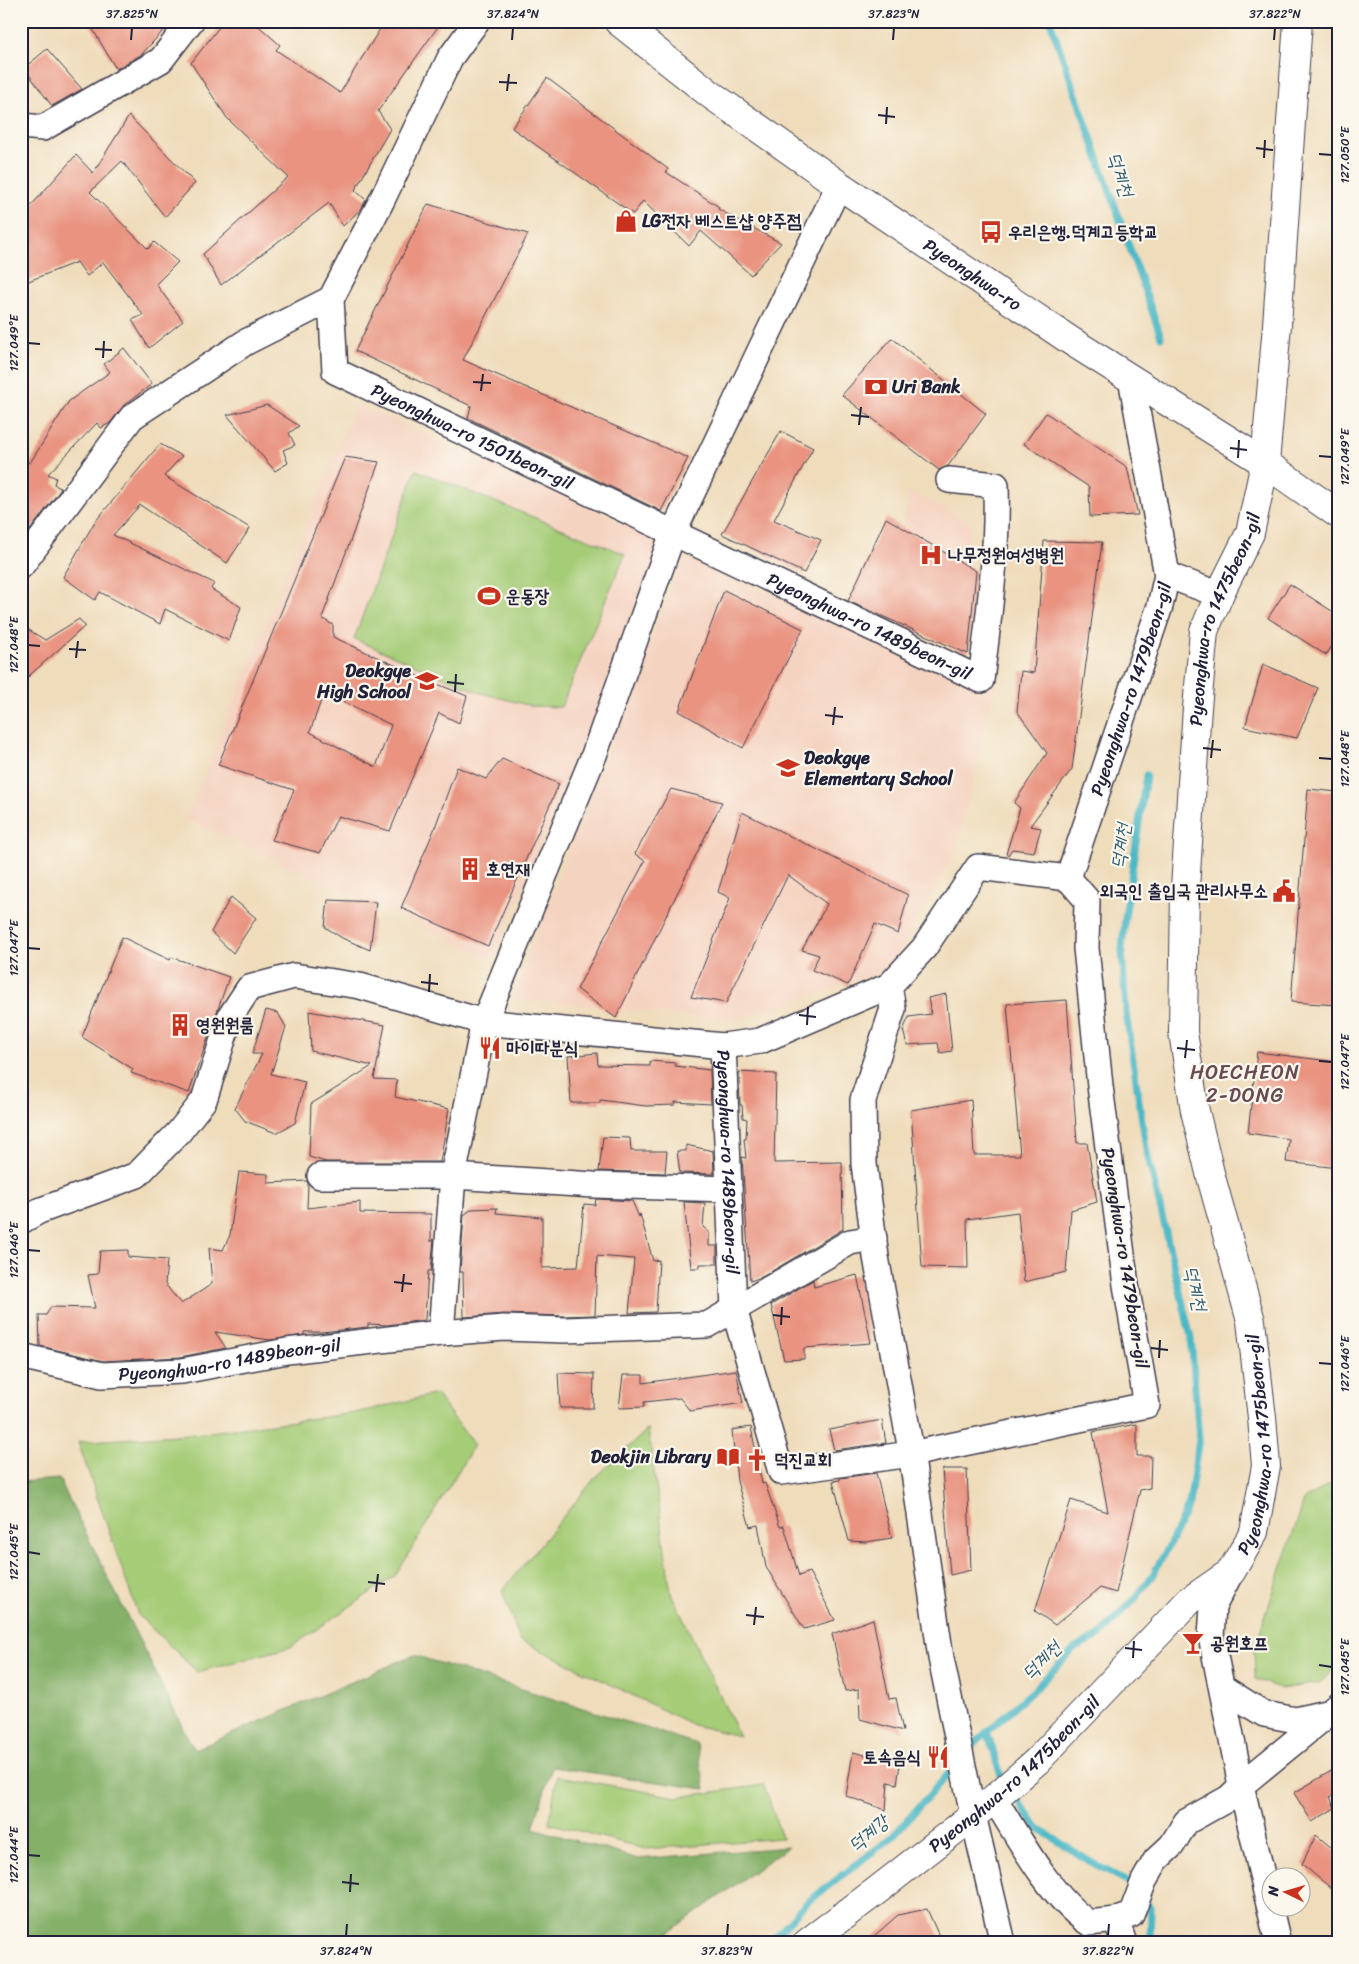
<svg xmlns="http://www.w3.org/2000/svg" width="1359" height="1964" font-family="Sriracha,'Poor Story',sans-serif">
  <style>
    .built { fill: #f5d3c1 }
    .green { fill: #a5cc77; stroke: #647759 }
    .forest { fill: #84b068; stroke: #536952 }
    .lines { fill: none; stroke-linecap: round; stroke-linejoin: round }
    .stream { stroke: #4bb8c6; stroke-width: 7 }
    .building { fill: #e99380; fill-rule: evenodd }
    .street-casing { stroke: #413e4e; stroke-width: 28 }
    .secondary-casing { stroke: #413e4e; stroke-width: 30 }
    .street { stroke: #fff; stroke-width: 25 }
    .secondary { stroke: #fff; stroke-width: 28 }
    .ticks { fill: none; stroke: #22223b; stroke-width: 2 }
    .labels { text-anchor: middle; stroke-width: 4.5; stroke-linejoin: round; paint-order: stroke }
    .poi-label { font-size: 18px; font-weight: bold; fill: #22223b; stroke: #fbf7ec; text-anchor: start }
    .street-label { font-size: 18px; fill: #22223b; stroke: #fbf7ec }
    .water-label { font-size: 19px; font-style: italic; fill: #325e73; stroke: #fbf7ec }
    .quarter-label { font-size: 20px; letter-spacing: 1px; fill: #684a53; stroke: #fbf7ec }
    .neatline { fill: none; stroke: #22223b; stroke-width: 2 }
    .ticks-label { font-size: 12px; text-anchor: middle; fill: #22223b }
  </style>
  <rect width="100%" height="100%" fill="#fbf7ec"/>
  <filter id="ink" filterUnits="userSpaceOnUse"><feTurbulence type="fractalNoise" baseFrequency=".02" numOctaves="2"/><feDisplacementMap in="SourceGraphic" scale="10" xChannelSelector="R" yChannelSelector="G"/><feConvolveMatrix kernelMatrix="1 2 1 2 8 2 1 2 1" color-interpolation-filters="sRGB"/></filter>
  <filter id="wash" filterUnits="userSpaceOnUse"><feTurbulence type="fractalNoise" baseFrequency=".0096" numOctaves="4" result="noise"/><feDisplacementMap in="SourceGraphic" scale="20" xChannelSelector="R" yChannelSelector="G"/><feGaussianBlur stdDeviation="1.12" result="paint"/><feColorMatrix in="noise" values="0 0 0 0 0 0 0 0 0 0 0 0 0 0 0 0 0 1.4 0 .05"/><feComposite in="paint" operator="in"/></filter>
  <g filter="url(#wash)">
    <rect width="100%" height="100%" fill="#efdcbb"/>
    <!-- built -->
    <path class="built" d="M356 404 670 542 493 959 186 819Z
      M911 492 971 523 959 620 886 587Z
      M683 557 995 687 956 850 890 969 735 1021 512 998Z"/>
    <!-- green -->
    <path class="green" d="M416 470 625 554 561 707 531 706 481 693 354 639Z
      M436 1394 474 1445 396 1575 291 1647 197 1672 138 1615 78 1442 203 1433 355 1413Z
      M648 1429 671 1593 739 1736 693 1725 520 1640 502 1591 594 1479Z
      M1338 1480V1665L1320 1683 1282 1689 1255 1679 1254 1649 1305 1498Z
      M557 1776 677 1797 764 1785 782 1838 646 1849 549 1823Z"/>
    <!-- forest -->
    <path class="forest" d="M59 1479 194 1750 414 1655 697 1744 705 1789 552 1767 533 1828 638 1859 788 1847 654 1943H21V1482Z"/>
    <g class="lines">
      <!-- stream -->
      <path class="stream" d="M1050 21 1161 337
        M987 1731 1001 1776 1005 1781
        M967 1752 978 1740 1035 1689 1075 1648 1099 1636 1135 1599 1152 1576 1170 1544 1189 1504 1199 1439 1191 1338 1146 1148 1126 1013 1122 949 1125 918 1146 775
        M1011 1790 1036 1827 1089 1861 1132 1884 1135 1888
        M1143 1898 1151 1908 1150 1943
        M770 1943 805 1904 892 1837 957 1764"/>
    </g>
    <g id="blocks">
      <!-- building -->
      <path class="building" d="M88 21H172L142 54 116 69Z
        M224 21H253L280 45 276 50 340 93 385 21H442L378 111 390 129 355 190 366 200 361 209 343 226 329 203 221 285 203 254 288 177 227 118 191 63Z
        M47 49 82 89 52 106 24 68Z
        M547 78 668 169 666 172 719 207 718 209 781 243 751 275 701 231 689 246 643 201 633 214 512 128Z
        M129 116 195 183 165 217 122 161 90 192 148 249 154 242 178 262 156 284 183 321 149 348 132 320 143 315 103 262 87 276 77 262 21 284V217L76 155 93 173Z
        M428 204 528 234 463 360 688 458 661 511 468 418 471 406 355 351Z
        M892 338 986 414 948 466 939 470 842 395Z
        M124 348 152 384 124 405 110 423 101 428 97 423 48 474 56 478 54 484 61 489 21 542V458L30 463 69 401 110 372 104 364Z
        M267 405 299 426 289 433 295 445 283 450 288 463 275 471 227 415Z
        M1046 413 1127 467 1138 515 1090 517 1089 487 1024 444Z
        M781 431 813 448 774 520 821 540 804 573 722 534Z
        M160 444 182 456 164 476 250 528 227 563 140 505 113 535 214 583 211 589 241 607 229 641 165 609 160 624 100 592 95 600 63 577 94 523Z
        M345 457 379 462 322 618 333 625V637L425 679 467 696 459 723 439 713 390 831 338 816 320 853 272 840 294 790 218 765ZM324 692 391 725 376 767 310 732Z
        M886 518 976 571 968 654 848 601Z
        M1044 541 1102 542 1072 769 1030 826 1041 828 1034 852 1012 849 1008 855 1006 854 1020 808 1014 803 1047 753 1017 711 1021 671 1034 673Z
        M1290 584 1338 615V637L1326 655 1268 618Z
        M724 590 803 629 743 748 679 711Z
        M79 619 85 626 21 683V625L45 640Z
        M1263 664 1318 688 1297 738 1245 727Z
        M502 759 559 784 488 946 401 908 434 830 457 767 486 779Z
        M671 789 722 802 616 1018 577 989 645 861 635 854Z
        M1308 789 1338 792V1005L1291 1002Z
        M742 812 908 895 898 934 875 924 848 985 812 970 819 955 802 950 827 904 788 875 726 1003 691 997 730 898 718 892Z
        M231 897 256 918 233 953 211 932Z
        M328 900 376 902 370 950 342 938 325 927Z
        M122 937 170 960 171 957 229 977 189 1093 131 1073 133 1069 82 1037Z
        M946 994 952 1051 940 1053 938 1043 907 1045 903 1030 909 1017 931 1014 928 998Z
        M1067 1000 1077 1143H1087L1097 1202 1071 1210 1066 1272 1024 1282 1018 1212 967 1219 968 1268 922 1267 911 1110 971 1100 974 1155H1020L1007 1004Z
        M266 1010 278 1013 286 1027 271 1074 305 1082 295 1123 276 1133 245 1121 235 1108 262 1054H252Z
        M309 1011 385 1025 374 1079 397 1080 395 1097 449 1109 440 1162H326L309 1157 311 1104 372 1066 311 1051Z
        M1257 1052 1338 1062V1168L1286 1162 1289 1139 1248 1133Z
        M597 1053 598 1065 650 1066V1061L675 1063V1066L710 1070 711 1104 675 1102V1105L646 1106 600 1100V1103H571L568 1056Z
        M739 1072 776 1074 774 1163 842 1162 843 1229 762 1277 750 1281 742 1157 746 1158 744 1139H746L747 1119 743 1118 742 1105H740Z
        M603 1137 630 1138 631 1151H667L665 1173 599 1171Z
        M686 1145 713 1151 714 1174 680 1173 677 1151H686Z
        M239 1172 268 1174V1183L307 1181 308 1184 307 1208 360 1202V1213L431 1214V1242L434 1239 431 1271H428L425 1320 387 1325 368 1324V1327L321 1332H304V1335L270 1340 215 1332 226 1348 180 1357 103 1361 40 1346 39 1315H46L51 1307 95 1308 88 1275 98 1274 100 1251 128 1250V1257L167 1260 165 1284 181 1304 212 1284 209 1248 223 1250 230 1235Z
        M596 1199 632 1201 639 1217 640 1214 653 1261 659 1260 656 1312 629 1313 634 1259 597 1256 595 1315 564 1316 504 1314 464 1317 463 1272H460L464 1215 472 1209 497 1208 496 1213 542 1217V1268L578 1267 584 1204 595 1205Z
        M684 1202 705 1203 703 1227 709 1232V1246H717V1264H700V1268H691Z
        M857 1275 871 1343 804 1348V1359L784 1360 771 1305 813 1280 814 1287Z
        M736 1370 743 1403 690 1411 680 1398 644 1402V1407L619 1408 623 1375H643V1383Z
        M558 1373 594 1374 593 1408H560Z
        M882 1420 886 1443 834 1450 829 1430Z
        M1137 1424V1456H1151L1150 1488 1140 1490 1116 1593 1100 1588 1055 1625 1035 1611 1071 1500 1108 1512 1093 1432Z
        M751 1427 762 1484 765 1483 780 1527 784 1526 799 1576 809 1572 835 1620 804 1629 766 1567 758 1525 750 1527 737 1481 732 1430Z
        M942 1469H967L971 1570 950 1575Z
        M876 1473 892 1538 866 1542 849 1541 833 1481 840 1480V1478Z
        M873 1619 889 1699 896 1698 903 1731 860 1719 859 1689 845 1691 832 1634Z
        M853 1752 900 1764 897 1784 888 1782 886 1810 846 1796Z
        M1338 1767V1793L1330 1797 1335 1808 1312 1822 1294 1793Z
        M1316 1835 1338 1853V1894L1302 1864Z
        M927 1909 942 1943H866L898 1915Z"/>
    </g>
  </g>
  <g filter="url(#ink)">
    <use href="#blocks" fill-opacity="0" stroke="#413e4e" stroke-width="1"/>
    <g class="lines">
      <defs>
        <g id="street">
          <path id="s1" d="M477 21 450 58 382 200 331 299 335 371 981 680C989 615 998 550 996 485L949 480"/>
          <path d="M21 126 43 128 161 60 191 21"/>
          <path d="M21 566 132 417 246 342 331 299"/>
          <path d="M1167 575 1220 595"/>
          <path d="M723 1046 760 1041 889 986"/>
          <path d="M320 1176H453L594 1185 729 1189"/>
          <path id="s2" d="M21 1221 39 1211 137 1175 179 1132 204 1100 230 1017 249 988 294 976 360 986 484 1022 723 1046 734 1309 781 1472 911 1454 1147 1405 1126 1285 1100 1086 1086 948 1087 900 1068 878"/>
          <path d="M441 1333 453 1176 484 1022 594 755 673 533 839 185"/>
          <path id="s3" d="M21 1356 102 1375 182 1371 287 1351 441 1333 504 1328 564 1330 707 1325 850 1242 874 1238"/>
          <path d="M1231 1572 1213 1607 1211 1636 1241 1785 1278 1943"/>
          <path d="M1223 1688 1264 1714 1296 1720 1327 1713"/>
          <path d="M994 1798C1018 1837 1051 1898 1089 1923L1116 1920 1124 1943"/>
          <path d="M1116 1920 1131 1915 1144 1881 1156 1860 1172 1845 1186 1822 1229 1798 1244 1783 1338 1706"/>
          <path id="s4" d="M1003 1943 973 1815 941 1658 910 1445 876 1257 864 1164 863 1100 893 1009 889 986 924 948 978 867 1068 878 1160 606 1167 575 1131 378"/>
        </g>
        <g id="secondary">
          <path id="s5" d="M618 21 710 94 839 185 1071 341 1265 463 1338 514"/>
          <path id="s6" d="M807 1943 875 1892 983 1808 1037 1761 1189 1601 1231 1572 1254 1532 1266 1466 1262 1418 1251 1321 1211 1177 1195 1111 1183 1032 1185 888 1197 708 1204 631 1221 591 1250 533 1265 463 1277 325 1298 21"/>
        </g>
      </defs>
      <!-- street casing -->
      <use href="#street" class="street-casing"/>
      <!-- secondary casing -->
      <use href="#secondary" class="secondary-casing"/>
      <!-- street -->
      <use href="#street" class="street"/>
      <!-- secondary -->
      <use href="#secondary" class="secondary"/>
    </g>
  </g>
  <!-- ticks -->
  <path class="ticks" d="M131 40 132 28M512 40 513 28M893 40 894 28M1274 40 1275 28M499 82 517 83M507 91 509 74M878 115 895 117M886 124 887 107M1256 148 1273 150M1319 154 1332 155M1264 158 1265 140M28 343 40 344M95 349 112 350M103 358 104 341M473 382 491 383M481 391 483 374M851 415 869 417M859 425 861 407M1230 448 1247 450M1319 456 1332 457M1238 458 1239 440M28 645 40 646M69 649 86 650M76 658 78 641M447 682 464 684M455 692 456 674M825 715 843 717M833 725 835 707M1203 748 1221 750M1211 758 1213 740M1319 758 1332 759M28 948 40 949M421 982 438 984M429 992 430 974M799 1015 816 1017M807 1025 808 1007M1177 1048 1195 1050M1185 1058 1187 1040M1319 1061 1332 1062M28 1250 40 1251M394 1282 412 1284M402 1292 404 1274M773 1315 790 1317M781 1325 782 1307M1151 1348 1168 1350M1159 1358 1160 1340M1319 1363 1332 1364M28 1552 40 1554M368 1582 385 1584M376 1592 378 1574M746 1615 764 1617M754 1625 756 1607M1125 1648 1142 1650M1133 1658 1134 1641M1319 1665 1332 1667M28 1855 40 1856M342 1882 359 1884M350 1892 351 1874M346 1936 347 1924M727 1936 728 1924M1108 1936 1109 1924"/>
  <!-- icons -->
  <defs>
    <symbol id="shop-bare" viewBox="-9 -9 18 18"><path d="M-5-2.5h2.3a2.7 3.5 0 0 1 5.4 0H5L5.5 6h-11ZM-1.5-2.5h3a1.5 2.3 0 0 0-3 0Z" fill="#c8321e" stroke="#fbf7ec" stroke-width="2.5" paint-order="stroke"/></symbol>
    <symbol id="bus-bare" viewBox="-9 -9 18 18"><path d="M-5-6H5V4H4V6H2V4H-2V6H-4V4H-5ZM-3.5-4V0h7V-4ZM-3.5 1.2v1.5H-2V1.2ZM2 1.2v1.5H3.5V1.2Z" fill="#c8321e" stroke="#fbf7ec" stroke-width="2.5" paint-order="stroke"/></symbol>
    <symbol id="bank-bare" viewBox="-9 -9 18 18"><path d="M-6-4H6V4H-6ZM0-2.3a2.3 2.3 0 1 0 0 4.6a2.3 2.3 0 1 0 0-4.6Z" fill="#c8321e" stroke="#fbf7ec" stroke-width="2.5" paint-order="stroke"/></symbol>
    <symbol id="hospital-bare" viewBox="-9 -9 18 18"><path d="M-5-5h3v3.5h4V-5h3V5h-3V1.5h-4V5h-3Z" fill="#c8321e" stroke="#fbf7ec" stroke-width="2.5" paint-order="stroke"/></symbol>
    <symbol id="stadium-bare" viewBox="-9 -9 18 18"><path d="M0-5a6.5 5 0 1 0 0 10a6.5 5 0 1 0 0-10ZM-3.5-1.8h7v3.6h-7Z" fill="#c8321e" stroke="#fbf7ec" stroke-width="2.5" paint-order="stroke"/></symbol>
    <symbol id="school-bare" viewBox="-9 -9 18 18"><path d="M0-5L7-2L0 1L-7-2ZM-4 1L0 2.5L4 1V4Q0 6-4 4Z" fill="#c8321e" stroke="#fbf7ec" stroke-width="2.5" paint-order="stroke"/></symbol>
    <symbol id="building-bare" viewBox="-9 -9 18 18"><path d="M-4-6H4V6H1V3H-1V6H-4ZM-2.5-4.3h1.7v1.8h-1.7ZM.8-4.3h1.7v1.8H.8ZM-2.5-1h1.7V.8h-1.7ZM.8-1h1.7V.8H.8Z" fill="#c8321e" stroke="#fbf7ec" stroke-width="2.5" paint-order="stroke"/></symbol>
    <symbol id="civic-bare" viewBox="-9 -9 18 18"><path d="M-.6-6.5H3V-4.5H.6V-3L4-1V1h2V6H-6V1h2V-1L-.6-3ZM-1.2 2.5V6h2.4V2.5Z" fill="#c8321e" stroke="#fbf7ec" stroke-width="2.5" paint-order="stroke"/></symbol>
    <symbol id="restaurant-bare" viewBox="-9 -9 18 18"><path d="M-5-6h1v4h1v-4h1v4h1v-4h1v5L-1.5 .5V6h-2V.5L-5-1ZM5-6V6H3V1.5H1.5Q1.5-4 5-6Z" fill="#c8321e" stroke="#fbf7ec" stroke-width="2.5" paint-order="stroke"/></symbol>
    <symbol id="library-bare" viewBox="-9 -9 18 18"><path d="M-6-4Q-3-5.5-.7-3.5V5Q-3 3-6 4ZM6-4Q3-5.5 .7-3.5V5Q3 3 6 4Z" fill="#c8321e" stroke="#fbf7ec" stroke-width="2.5" paint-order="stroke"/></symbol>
    <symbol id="church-bare" viewBox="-9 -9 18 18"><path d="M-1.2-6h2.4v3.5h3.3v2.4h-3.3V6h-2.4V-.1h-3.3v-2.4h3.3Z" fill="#c8321e" stroke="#fbf7ec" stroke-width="2.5" paint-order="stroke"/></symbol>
    <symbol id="bar-bare" viewBox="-9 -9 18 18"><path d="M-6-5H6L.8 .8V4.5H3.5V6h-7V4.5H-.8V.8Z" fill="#c8321e" stroke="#fbf7ec" stroke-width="2.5" paint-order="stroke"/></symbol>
  </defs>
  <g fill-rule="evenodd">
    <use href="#shop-bare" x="610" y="205" width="32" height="32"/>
    <use href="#bus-bare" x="975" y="216" width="32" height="32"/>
    <use href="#bank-bare" x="860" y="371" width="32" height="32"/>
    <use href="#hospital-bare" x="915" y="539" width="32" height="32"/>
    <use href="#stadium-bare" x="473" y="580" width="32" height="32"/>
    <use href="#school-bare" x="411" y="665" width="32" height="32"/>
    <use href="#school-bare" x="772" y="752" width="32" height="32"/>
    <use href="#building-bare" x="454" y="853" width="32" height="32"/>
    <use href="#civic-bare" x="1268" y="875" width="32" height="32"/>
    <use href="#building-bare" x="164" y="1009" width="32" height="32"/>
    <use href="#restaurant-bare" x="474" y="1032" width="32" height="32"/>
    <use href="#library-bare" x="712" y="1441" width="32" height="32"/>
    <use href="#church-bare" x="741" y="1444" width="32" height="32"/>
    <use href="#bar-bare" x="1177" y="1627" width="32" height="32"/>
    <use href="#restaurant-bare" x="922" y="1741" width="32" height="32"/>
  </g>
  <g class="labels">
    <!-- poi labels -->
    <g class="poi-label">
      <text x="642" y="227">LG전자 베스트샵 양주점</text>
      <text x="1008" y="238">우리은행.덕계고등학교</text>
      <text x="892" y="393">Uri Bank</text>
      <text x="948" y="561">나무정원여성병원</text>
      <text x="506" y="602">운동장</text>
      <text x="411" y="677" text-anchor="end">Deokgye<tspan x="411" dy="21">High School</tspan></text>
      <text x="804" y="764">Deokgye<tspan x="804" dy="21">Elementary School</tspan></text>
      <text x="486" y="875">호연재</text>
      <text x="1268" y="897" text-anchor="end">외국인 출입국 관리사무소</text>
      <text x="196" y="1031">영원원룸</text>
      <text x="506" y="1054">마이따분식</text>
      <text x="711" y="1463" text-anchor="end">Deokjin Library</text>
      <text x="774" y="1466">덕진교회</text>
      <text x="1210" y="1649">공원호프</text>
      <text x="921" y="1763" text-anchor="end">토속음식</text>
    </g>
    <!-- street labels -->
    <g class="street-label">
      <text dy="6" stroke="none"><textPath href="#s5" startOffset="436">Pyeonghwa-ro</textPath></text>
      <text dy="6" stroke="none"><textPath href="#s1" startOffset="539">Pyeonghwa-ro 1501beon-gil</textPath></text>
      <text dy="6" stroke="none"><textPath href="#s6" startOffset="1540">Pyeonghwa-ro 1475beon-gil</textPath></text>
      <text dy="6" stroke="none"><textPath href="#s1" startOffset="979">Pyeonghwa-ro 1489beon-gil</textPath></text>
      <text dy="6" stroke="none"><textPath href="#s4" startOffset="1414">Pyeonghwa-ro 1479beon-gil</textPath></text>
      <text dy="6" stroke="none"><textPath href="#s2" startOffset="946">Pyeonghwa-ro 1489beon-gil</textPath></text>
      <text transform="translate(1125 1258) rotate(81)" y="6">Pyeonghwa-ro 1479beon-gil</text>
      <text dy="6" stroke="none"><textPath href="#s3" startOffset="212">Pyeonghwa-ro 1489beon-gil</textPath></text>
      <text dy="6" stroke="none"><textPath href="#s6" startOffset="699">Pyeonghwa-ro 1475beon-gil</textPath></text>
      <text dy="6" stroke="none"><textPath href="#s6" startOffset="268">Pyeonghwa-ro 1475beon-gil</textPath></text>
    </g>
    <!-- water labels -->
    <g class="water-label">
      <text transform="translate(1121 174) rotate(71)" y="7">덕계천</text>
      <text transform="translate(1120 846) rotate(-82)" y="7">덕계천</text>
      <text transform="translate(1196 1288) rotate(77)" y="7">덕계천</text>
      <text transform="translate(1041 1660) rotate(-45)" y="7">덕계천</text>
      <text transform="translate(868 1833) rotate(-40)" y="7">덕계강</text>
    </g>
    <!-- quarter labels -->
    <g class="quarter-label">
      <text x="1245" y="1079">HOECHEON<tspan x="1245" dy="23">2-DONG</tspan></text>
    </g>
  </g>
  <!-- margin -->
  <rect width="1359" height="1964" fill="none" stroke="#fbf7ec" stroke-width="55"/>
  <!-- north arrow -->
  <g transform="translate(1286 1892) rotate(275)"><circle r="24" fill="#fbf7ec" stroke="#a4a2a5"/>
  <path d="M0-4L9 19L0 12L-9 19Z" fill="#c8321e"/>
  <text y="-8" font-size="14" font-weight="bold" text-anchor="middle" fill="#22223b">N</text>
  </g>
  <rect x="28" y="28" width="1304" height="1908" class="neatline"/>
  <g class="ticks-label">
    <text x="132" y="18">37.825°N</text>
    <text x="513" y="18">37.824°N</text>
    <text x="894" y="18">37.823°N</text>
    <text x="1275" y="18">37.822°N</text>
    <text transform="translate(1345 155) rotate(-90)" y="4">127.050°E</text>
    <text transform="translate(14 343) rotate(-90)" y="4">127.049°E</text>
    <text transform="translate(1345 457) rotate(-90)" y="4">127.049°E</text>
    <text transform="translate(14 645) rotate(-90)" y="4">127.048°E</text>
    <text transform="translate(1345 759) rotate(-90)" y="4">127.048°E</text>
    <text transform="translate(14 948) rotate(-90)" y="4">127.047°E</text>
    <text transform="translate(1345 1062) rotate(-90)" y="4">127.047°E</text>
    <text transform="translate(14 1250) rotate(-90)" y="4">127.046°E</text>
    <text transform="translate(1345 1364) rotate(-90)" y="4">127.046°E</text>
    <text transform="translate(14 1552) rotate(-90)" y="4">127.045°E</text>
    <text transform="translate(1345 1667) rotate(-90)" y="4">127.045°E</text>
    <text transform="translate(14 1855) rotate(-90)" y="4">127.044°E</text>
    <text x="346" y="1955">37.824°N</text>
    <text x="727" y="1955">37.823°N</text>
    <text x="1108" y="1955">37.822°N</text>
  </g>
</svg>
